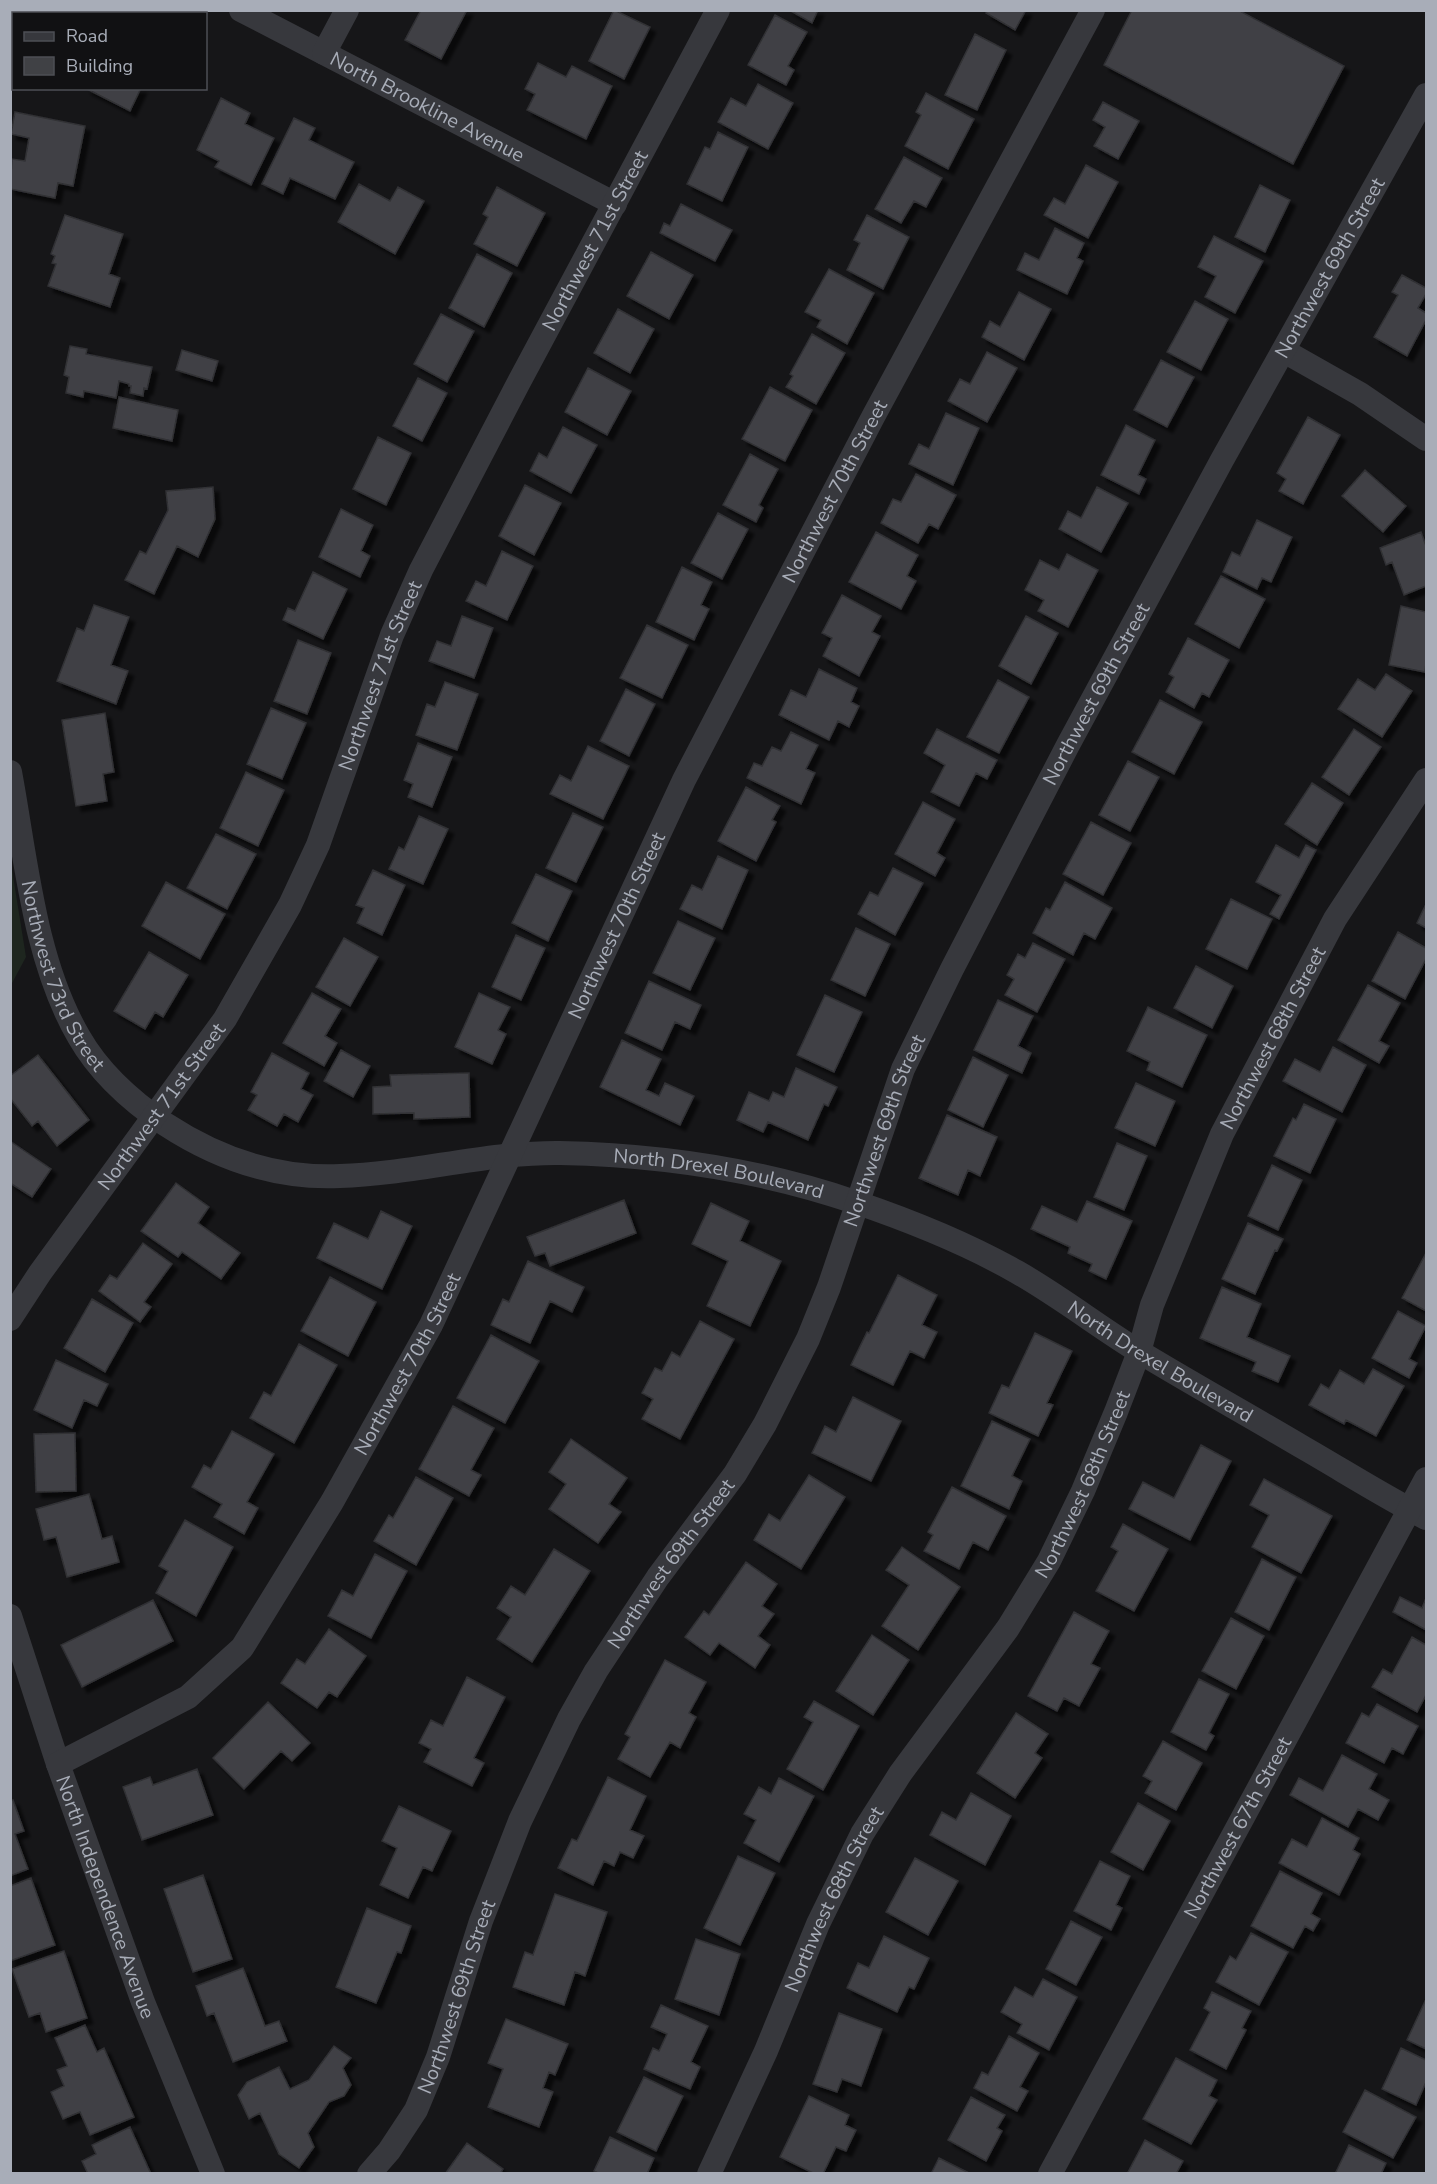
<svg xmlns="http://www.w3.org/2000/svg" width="1437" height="2184" font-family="'Nunito Sans',sans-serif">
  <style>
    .green { fill: #1e261f }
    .building { fill: #404145; stroke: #303034; stroke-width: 1.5; filter: url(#shadow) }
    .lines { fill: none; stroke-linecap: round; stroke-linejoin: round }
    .minor { stroke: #37383d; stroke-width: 24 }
    .labels { text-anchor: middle; stroke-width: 4.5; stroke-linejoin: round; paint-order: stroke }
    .street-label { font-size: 20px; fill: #a8adb8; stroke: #111113 }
  </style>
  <defs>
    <filter id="shadow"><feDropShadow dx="5.5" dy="5.5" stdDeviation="1.5" flood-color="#0009"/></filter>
  </defs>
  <rect width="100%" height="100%" fill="#161618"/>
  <!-- green -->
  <path class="green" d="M10 857 26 957 11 985H10Z"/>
  <!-- building -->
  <path class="building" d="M10 10H56L62 14H14V52L10 50Z
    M421 10H467L441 59 405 40Z
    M614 10 650 27 624 79 589 61Z
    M789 10H818L812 23Z
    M988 10H1026L1015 30 986 13Z
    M1132 10H1238L1344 66 1293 164 1104 65Z
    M775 15 807 32 788 66 794 70 786 85 748 65Z
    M975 34 1006 50 977 110 945 95Z
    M538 63 566 77 572 66 612 86 586 139 527 110 535 94 525 89Z
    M758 84 793 103 768 149 718 122 731 98 746 106Z
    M85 88H141L130 111Z
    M926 93 974 119 948 169 905 146 921 115 916 112Z
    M221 98 250 113 245 124 274 138 251 185 215 167 219 161 197 150Z
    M1103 102 1139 121 1118 159 1094 146 1105 127 1093 120Z
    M15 112 85 126 73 186 58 183 55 198 10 189 12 159 25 161 29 138 11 134Z
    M294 118 315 128 309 140 354 162 335 199 290 178 283 194 262 184Z
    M718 132 748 147 722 201 687 184 705 147 710 149Z
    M904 157 942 178 926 207 914 201 901 223 875 209Z
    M1086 165 1118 182 1088 238 1044 215 1054 198 1065 204Z
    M359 184 390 201 398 187 424 201 395 254 338 222Z
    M1260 185 1290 200 1265 252 1235 237Z
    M497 187 545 213 517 266 474 244 488 217 483 214Z
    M681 204 732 230 715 261 660 233 664 223 670 226Z
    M65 215 123 234 109 274 120 278 110 307 48 286 56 264 52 263 55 256 51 254Z
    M867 215 909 237 883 289 847 270 860 243 854 240Z
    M1055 228 1084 243 1077 258 1083 261 1067 294 1017 270 1025 253 1039 260Z
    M1214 236 1263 261 1235 313 1205 297 1216 276 1198 267Z
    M651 252 693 275 669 319 627 296Z
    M477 254 512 273 484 327 449 308Z
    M829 269 874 293 847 344 817 327 821 320 805 312Z
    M1402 275 1426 288V294L1418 308 1426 313V320L1407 356 1374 337 1398 295 1392 292Z
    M1019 292 1051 309 1024 360 982 337 990 321 1000 327Z
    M1195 301 1228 319 1201 370 1167 352Z
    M618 309 654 329 630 373 594 353Z
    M441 314 474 331 447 382 414 364Z
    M812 334 845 353 816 404 786 387 793 376 790 374Z
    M70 346 87 349 86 354 152 367 147 389 144 388 143 396 130 393 131 386H129V384L119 381 116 398 84 391 83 397 66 393 69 377 64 375Z
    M182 350 218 361 212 381 176 370Z
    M987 352 1017 368 987 422 948 401 960 379 970 384Z
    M1161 360 1194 377 1167 427 1134 410Z
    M588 368 631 391 607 435 565 412Z
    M418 378 447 393 422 441 393 426Z
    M770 387 812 410 785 461 742 439Z
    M119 397 178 410 172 441 113 428Z
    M946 413 979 428 953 485 909 464 919 444 929 449Z
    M1308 417 1340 435 1303 504 1279 491 1286 479 1277 473Z
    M1126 425 1155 440 1138 475 1146 479 1139 494 1101 475Z
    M563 427 597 445 571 493 530 471 539 453 547 458Z
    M378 437 411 453 386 505 353 489Z
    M750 454 778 469 759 505 763 508 756 522 723 505Z
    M1365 470 1406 506 1383 532 1342 496Z
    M916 474 956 495 938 529 929 524 918 543 881 523 893 499 901 502Z
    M525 485 561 503 534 555 499 536Z
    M213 487 215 519 198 557 177 546 154 594 125 580 140 551 146 554 168 510 166 491Z
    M1097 487 1128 503 1101 552 1059 529 1068 511 1081 518Z
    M341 509 373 525 361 551 370 556 360 577 319 557Z
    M718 513 748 529 722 579 691 563Z
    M1257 520 1292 537 1271 582 1262 578 1257 589 1223 572 1232 552 1240 556Z
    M876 532 918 555 907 576 916 581 901 609 849 582Z
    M1421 532 1426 546V586L1404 595 1392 562 1386 565 1380 548Z
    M502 551 533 566 507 620 466 601 476 581 486 586Z
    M1067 554 1098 570 1068 627 1038 611 1044 600 1025 590 1040 560 1059 570Z
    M682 567 712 582 701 605 709 609 694 640 656 622Z
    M313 572 347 589 323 639 283 620 288 608 295 611Z
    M1221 576 1265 599 1239 648 1195 624Z
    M842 595 881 616 872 632 880 636 859 676 823 656 832 638 822 633Z
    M94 605 129 617 111 665 128 671 116 704 57 681 77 628 84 631Z
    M1401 606 1426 612V663L1425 672 1389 665Z
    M462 616 493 628 474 678 429 661 437 641 451 646Z
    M1026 616 1058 633 1031 684 999 666Z
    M647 625 688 645 662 698 620 678Z
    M1188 638 1229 660 1209 697 1202 693 1194 708 1166 692 1174 677 1169 674Z
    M298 640 331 653 307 714 274 701Z
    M819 669 857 688 851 702 859 706 849 727 838 721 829 740 779 715 791 690 806 697Z
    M1386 674 1412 691 1382 737 1338 709 1358 679 1375 690Z
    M998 680 1029 697 999 753 967 737Z
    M445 682 478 694 457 750 416 735 427 704 435 707Z
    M626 689 655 704 629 756 600 741Z
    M1160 700 1202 722 1174 774 1132 752Z
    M271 708 306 723 282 779 247 764Z
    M105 713 114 772 103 774 107 801 76 806 62 720Z
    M937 729 997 760 987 779 976 773 959 806 931 792 945 765 924 753Z
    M1354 729 1381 747 1349 795 1322 777Z
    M791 732 818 745 806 769 815 773 801 804 747 778 754 763 762 766 772 747 781 751Z
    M418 743 452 757 432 807 408 797 413 784 404 780Z
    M588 746 629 766 603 819 550 794 560 775 571 781Z
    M1128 761 1159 777 1130 831 1099 815Z
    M246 772 284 790 258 846 220 828Z
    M1312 783 1343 803 1317 845 1285 824Z
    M746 787 780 806 772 820 776 822 756 861 718 841Z
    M923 802 955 819 937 853 945 858 935 876 895 854Z
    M573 813 603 827 576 882 546 868Z
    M419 816 448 829 423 884 389 869 399 847 404 850Z
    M1091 822 1131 843 1103 895 1063 874Z
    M216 834 256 854 227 909 187 888Z
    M1276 845 1299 858 1306 845 1316 850 1279 919 1270 914 1281 895 1256 882Z
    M718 856 748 870 722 929 680 909 692 885 702 890Z
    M893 868 923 883 895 935 858 914 870 892 878 896Z
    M373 870 405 885 382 935 357 923 364 908 356 905Z
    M536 874 572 891 548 941 512 923Z
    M166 882 225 914 200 959 142 926Z
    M1065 882 1112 908 1095 939 1084 933 1073 955 1033 933 1046 908 1050 910Z
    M1231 899 1272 919 1247 969 1206 949Z
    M1426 904V928L1417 923Z
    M678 921 715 938 690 990 653 973Z
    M856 928 890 944 865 996 831 980Z
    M1398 932 1426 948V959L1405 999 1372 981Z
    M516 935 545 948 521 1000 492 987Z
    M344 938 378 957 350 1006 316 987Z
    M1033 943 1065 959 1037 1012 1005 995 1014 979 1007 975 1018 954 1025 958Z
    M149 952 188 975 163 1017 155 1012 145 1029 114 1011Z
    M1196 966 1233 986 1212 1028 1174 1008Z
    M649 981 701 1005 690 1029 675 1022 662 1050 625 1033Z
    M1368 985 1400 1003 1379 1041 1389 1046 1379 1063 1338 1040Z
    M312 993 341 1009 325 1036 337 1043 324 1066 283 1043Z
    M479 993 510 1007 498 1030 506 1034 492 1064 455 1047Z
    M825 995 862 1012 834 1072 797 1055Z
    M998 1000 1033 1016 1018 1046 1031 1053 1022 1073 974 1050Z
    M1148 1007 1207 1035 1182 1087 1147 1070 1150 1062 1127 1051Z
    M622 1040 661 1059 646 1090 659 1096 665 1083 694 1096 680 1125 600 1087Z
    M1333 1047 1366 1065 1342 1112 1283 1081 1295 1059 1320 1072Z
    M341 1050 370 1066 353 1097 324 1081Z
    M272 1053 309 1073 301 1089 313 1095 298 1122 284 1114 277 1126 248 1110 257 1095 251 1092Z
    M38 1055 89 1120 57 1146 38 1121 32 1126 10 1098V1076Z
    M973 1057 1008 1075 983 1127 948 1110Z
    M796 1068 837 1087 828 1106 824 1104 808 1140 768 1122 763 1132 737 1120 749 1092 769 1101 773 1092 784 1097Z
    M469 1073 470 1117 414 1119V1113L373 1114V1087L391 1086 390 1075Z
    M1136 1083 1175 1101 1155 1146 1115 1128Z
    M1304 1104 1336 1119 1310 1173 1274 1156 1293 1118 1296 1120Z
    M947 1115 997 1137 980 1176 968 1170 958 1195 919 1178Z
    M10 1141 51 1169 32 1197 10 1183Z
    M1117 1143 1147 1156 1124 1210 1094 1197Z
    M1272 1165 1302 1180 1278 1230 1248 1216Z
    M176 1183 209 1207 198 1223 240 1253 221 1279 182 1252 178 1257 141 1231Z
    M624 1200 636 1233 550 1266 545 1253 535 1256 527 1237Z
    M1087 1201 1132 1221 1106 1279 1089 1271 1092 1264 1068 1253 1070 1247 1031 1229 1042 1206 1077 1222Z
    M711 1203 749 1221 740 1241 781 1261 750 1326 707 1306 728 1261 692 1244Z
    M381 1211 412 1226 382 1289 317 1258 334 1223 368 1239Z
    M1248 1223 1283 1239 1277 1251 1275 1250 1255 1294 1222 1279Z
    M143 1243 172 1264 144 1302 151 1307 140 1322 99 1291 110 1275 117 1279Z
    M1426 1253V1311L1402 1298Z
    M528 1261 584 1287 572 1312 550 1301 530 1343 491 1325 503 1299 509 1302Z
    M898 1275 937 1295 922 1325 937 1332 924 1358 910 1351 893 1385 851 1365 867 1332 869 1333Z
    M330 1277 376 1302 348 1356 301 1331Z
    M1222 1287 1261 1304 1247 1337 1290 1356 1278 1382 1252 1371 1256 1362 1200 1338Z
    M92 1299 133 1323 105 1372 64 1348Z
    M1398 1311 1426 1326 1409 1359 1417 1363 1409 1378 1372 1358Z
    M700 1321 734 1339 680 1439 642 1419 653 1399 642 1393 655 1368 662 1371 672 1352 680 1357Z
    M1035 1333 1072 1351 1047 1403 1053 1405 1038 1436 989 1413 1002 1385 1009 1388Z
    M491 1335 539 1361 505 1423 457 1398Z
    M299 1344 337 1365 294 1443 250 1418 264 1392 271 1396Z
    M56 1360 108 1384 97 1406 84 1400 72 1428 34 1410Z
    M1373 1369 1404 1386 1376 1436 1346 1420 1344 1424 1309 1405 1321 1384 1329 1389 1340 1370 1364 1384Z
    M853 1397 901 1421 871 1481 812 1453 825 1426 836 1432Z
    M453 1406 494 1428 471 1470 481 1475 469 1496 419 1469Z
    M992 1421 1030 1439 1012 1476 1022 1481 1009 1509 961 1486Z
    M232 1431 274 1454 247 1502 258 1508 244 1534 214 1517 222 1504 192 1487 204 1465 211 1469Z
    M75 1433 76 1491 36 1492 34 1434Z
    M571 1439 627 1478 609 1504 621 1512 598 1543 549 1509 566 1484 549 1472Z
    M1201 1445 1231 1461 1190 1540 1129 1509 1143 1482 1174 1498Z
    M809 1475 845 1497 801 1569 754 1540 769 1514 780 1521Z
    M416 1477 453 1498 416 1565 374 1541 389 1515 393 1518Z
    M1264 1479 1332 1516 1301 1573 1252 1547 1269 1515 1250 1505Z
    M952 1487 1006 1516 988 1550 973 1542 959 1569 924 1551 933 1535 928 1532Z
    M89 1494 102 1539 112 1536 119 1562 67 1577 56 1537 44 1540 36 1509Z
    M185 1520 233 1547 196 1616 156 1593 168 1571 159 1566Z
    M1123 1524 1168 1549 1134 1611 1096 1591 1118 1551 1111 1547Z
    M902 1547 960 1587 918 1650 882 1626 909 1585 886 1570Z
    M554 1549 590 1571 532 1662 497 1639 511 1617 497 1608 511 1586 525 1595Z
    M375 1554 407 1571 371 1638 328 1616 342 1590 353 1596Z
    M1262 1559 1296 1577 1269 1630 1235 1612Z
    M746 1562 777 1584 762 1606 774 1614 758 1636 770 1645 755 1668 719 1643 710 1655 685 1637 704 1611 709 1615Z
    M1400 1597 1422 1608 1426 1598V1630L1393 1612Z
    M153 1600 173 1641 82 1687 61 1645Z
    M1074 1612 1109 1631 1091 1664 1100 1668 1079 1706 1064 1698 1057 1711 1028 1696Z
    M1231 1618 1264 1636 1236 1689 1202 1671Z
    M329 1629 366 1656 337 1697 329 1692 317 1708 281 1683 297 1659 305 1664Z
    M872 1635 909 1660 873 1715 836 1691Z
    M1412 1637 1426 1645V1695L1417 1712 1372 1687 1383 1669 1392 1674Z
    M665 1660 706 1682 689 1713 696 1717 680 1748 670 1742 650 1777 618 1759 630 1737 625 1734Z
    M467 1677 505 1697 474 1758 484 1763 472 1786 424 1762 431 1749 419 1743 431 1720 443 1726Z
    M1199 1679 1229 1694 1209 1733 1214 1736 1206 1750 1171 1732Z
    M814 1701 859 1726 823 1790 787 1769 813 1722 804 1717Z
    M268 1702 310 1743 292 1761 281 1751 244 1789 213 1758Z
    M1377 1704 1418 1726 1403 1754 1392 1748 1384 1763 1346 1743 1362 1713 1369 1717Z
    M1016 1713 1048 1734 1035 1753 1042 1758 1015 1798 977 1773Z
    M1163 1741 1202 1763 1176 1810 1145 1793 1152 1781 1143 1776Z
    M1342 1755 1377 1774 1369 1789 1389 1800 1378 1820 1358 1809 1348 1827 1290 1795 1299 1778 1323 1791Z
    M197 1769 213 1815 142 1840 123 1787 150 1777 153 1785Z
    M608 1777 646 1796 630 1830 644 1836 633 1858 620 1852 614 1866 604 1861 593 1885 558 1868 572 1839 577 1841Z
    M779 1778 814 1796 779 1862 744 1843 756 1820 744 1814 759 1787 771 1794Z
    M971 1793 1011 1816 985 1865 930 1835 942 1812 956 1820Z
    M13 1800 24 1831 15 1834 28 1869 10 1876V1801Z
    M1138 1803 1170 1821 1143 1870 1111 1852Z
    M399 1806 451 1831 432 1871 423 1867 408 1898 380 1885 397 1848 382 1841Z
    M1322 1818 1359 1838 1353 1850 1360 1854 1339 1895 1279 1863 1292 1839 1307 1847Z
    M738 1856 775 1873 740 1945 704 1928Z
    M915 1858 958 1881 928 1935 886 1912Z
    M1100 1861 1130 1876 1116 1905 1122 1908 1111 1930 1074 1911Z
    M1280 1871 1322 1893 1311 1914 1320 1919 1313 1931 1305 1926 1293 1948 1251 1926Z
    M203 1875 232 1959 193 1972 164 1889Z
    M31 1878 55 1945 10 1961V1886Z
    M555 1894 607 1912 585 1976 575 1972 564 2005 513 1987 525 1952 533 1955Z
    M367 1908 411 1926 401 1953 397 1952 376 2003 336 1987Z
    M1071 1921 1102 1937 1076 1985 1046 1969Z
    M1251 1933 1288 1952 1259 2005 1216 1982 1230 1956 1236 1960Z
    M884 1936 929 1958 914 1989 909 1987 897 2012 847 1988 858 1963 869 1968Z
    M696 1939 740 1954 719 2015 675 1999Z
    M64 1951 87 2018 46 2032 40 2013 29 2017 12 1969Z
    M243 1968 265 2026 279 2021 287 2041 233 2062 214 2013 207 2016 196 1986Z
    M1043 1979 1077 1997 1049 2050 1017 2033 1022 2024 1001 2012 1015 1987 1033 1997Z
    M1212 1992 1251 2011 1242 2028 1246 2030 1226 2069 1190 2050 1210 2012 1204 2008Z
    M1426 1999V2049L1407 2040Z
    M661 2005 708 2026 691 2062 700 2067 690 2089 644 2069 653 2048 659 2051 667 2034 651 2027Z
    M839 2013 882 2029 861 2086 842 2079 837 2092 813 2084Z
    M506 2019 568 2044 555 2075 549 2072 543 2088 553 2092 539 2127 488 2107 503 2069 488 2063Z
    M85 2025 97 2052 104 2048 134 2117 90 2135 80 2112 63 2119 51 2092 64 2086 57 2070 67 2066 55 2038Z
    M1009 2036 1039 2053 1020 2087 1028 2091 1017 2111 974 2088 982 2072 988 2075Z
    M334 2046 351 2058 343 2068 351 2085 344 2096 329 2102 308 2133 314 2147 299 2168 279 2154 260 2113 249 2119 238 2095 247 2082 279 2067 290 2089 309 2080Z
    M1401 2048 1426 2060V2082L1416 2105 1382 2089Z
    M1176 2058 1217 2080 1209 2096 1217 2100 1191 2144 1143 2119Z
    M644 2077 683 2096 656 2151 617 2132Z
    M1365 2090 1416 2117 1393 2158 1343 2132Z
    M809 2096 849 2115 845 2125 856 2130 846 2151 836 2147 823 2174H815L780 2157Z
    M971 2097 1005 2115 997 2128 1002 2131 986 2161 948 2140Z
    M130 2127 151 2174H88L82 2161 96 2154 92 2145Z
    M610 2137 654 2158 647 2174H600L594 2171Z
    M1145 2140 1183 2161 1176 2174H1127Z
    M467 2143 503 2169 500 2174H445Z
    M1349 2145 1386 2163 1381 2174H1335Z
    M939 2158 971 2174H931Z"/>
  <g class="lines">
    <!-- minor -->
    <g class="minor">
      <path id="s1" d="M241 10 615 204"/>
      <path d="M324 53 347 10"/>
      <path d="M1284 351 1360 394 1426 439"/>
      <path id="s2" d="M10 772C26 858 34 960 79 1037 99 1072 131 1101 165 1124 217 1158 277 1179 340 1176 413 1174 486 1152 560 1153 659 1155 761 1170 855 1202 911 1221 966 1243 1017 1272 1061 1297 1100 1328 1143 1354 1196 1386 1250 1416 1304 1448 1344 1471 1385 1497 1426 1518"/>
      <path id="s3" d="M10 1319 40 1273 225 1019 290 905 318 845 392 635 421 570 519 382 718 10"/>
      <path id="s4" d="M10 1616 58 1764 143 2002 213 2174"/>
      <path id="s5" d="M58 1764 188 1697 242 1648 332 1502 431 1325 684 780 873 417 1093 10"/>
      <path id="s6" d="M369 2174 389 2151 416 2110 438 2057 481 1921 499 1875 520 1821 569 1719 596 1671 658 1577 735 1474 765 1424 808 1339 829 1287 903 1069 952 969 1068 745 1222 460 1426 95"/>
      <path id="s7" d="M709 2174 766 2051 818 1924 862 1834 900 1774 1008 1628 1049 1561 1083 1491 1116 1412 1139 1352 1152 1305 1222 1134 1335 919 1426 780"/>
      <path id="s8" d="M1050 2174 1426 1479"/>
    </g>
  </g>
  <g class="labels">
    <!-- street labels -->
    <g class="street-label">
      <text dy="7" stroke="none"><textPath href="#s1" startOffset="210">North Brookline Avenue</textPath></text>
      <text dy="7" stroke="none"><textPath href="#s3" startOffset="1233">Northwest 71st Street</textPath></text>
      <text dy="7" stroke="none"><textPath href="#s6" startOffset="2144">Northwest 69th Street</textPath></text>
      <text dy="7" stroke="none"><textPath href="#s5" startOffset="1520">Northwest 70th Street</textPath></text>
      <text dy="7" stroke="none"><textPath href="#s3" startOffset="747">Northwest 71st Street</textPath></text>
      <text dy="7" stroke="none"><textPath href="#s6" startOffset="1658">Northwest 69th Street</textPath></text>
      <text dy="7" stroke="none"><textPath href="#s5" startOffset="1034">Northwest 70th Street</textPath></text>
      <text dy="7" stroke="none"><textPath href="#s2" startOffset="212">Northwest 73rd Street</textPath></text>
      <text dy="7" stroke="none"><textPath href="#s7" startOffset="1274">Northwest 68th Street</textPath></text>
      <text dy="7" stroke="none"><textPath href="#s3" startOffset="261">Northwest 71st Street</textPath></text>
      <text dy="7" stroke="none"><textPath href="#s6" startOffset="1172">Northwest 69th Street</textPath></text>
      <text dy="7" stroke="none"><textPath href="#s2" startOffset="966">North Drexel Boulevard</textPath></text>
      <text dy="7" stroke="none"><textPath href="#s2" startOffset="1452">North Drexel Boulevard</textPath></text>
      <text dy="7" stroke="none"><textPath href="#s5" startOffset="548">Northwest 70th Street</textPath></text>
      <text dy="7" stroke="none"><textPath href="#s7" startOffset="788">Northwest 68th Street</textPath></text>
      <text dy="7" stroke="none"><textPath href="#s6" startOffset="686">Northwest 69th Street</textPath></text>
      <text dy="7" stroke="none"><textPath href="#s8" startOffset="394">Northwest 67th Street</textPath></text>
      <text dy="7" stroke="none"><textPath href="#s4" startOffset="297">North Independence Avenue</textPath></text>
      <text dy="7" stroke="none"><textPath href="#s7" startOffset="302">Northwest 68th Street</textPath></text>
      <text dy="7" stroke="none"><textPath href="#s6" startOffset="200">Northwest 69th Street</textPath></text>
    </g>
  </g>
  <!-- border -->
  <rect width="1437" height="2184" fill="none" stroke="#a8adb8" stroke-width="24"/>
  <!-- legend -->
  <rect x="12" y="12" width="195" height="78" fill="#111113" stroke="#4d4f55" stroke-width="1.5"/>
  <rect x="24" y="32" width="30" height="9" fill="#37383d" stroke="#4d4f55" stroke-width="1.5"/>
  <text x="66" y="42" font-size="18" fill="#a8adb8">Road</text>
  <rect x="24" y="57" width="30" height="18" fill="#404145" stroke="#4d4f55" stroke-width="1.5"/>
  <text x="66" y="72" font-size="18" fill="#a8adb8">Building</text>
</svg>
